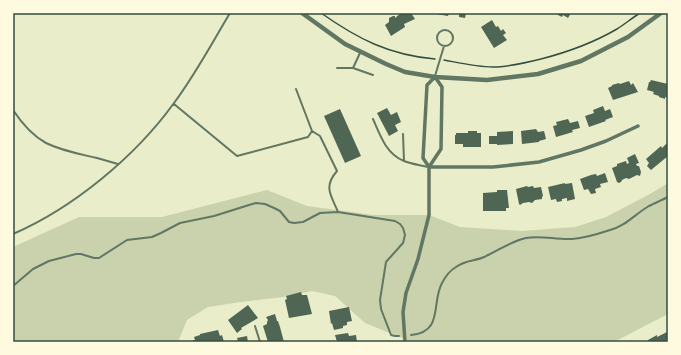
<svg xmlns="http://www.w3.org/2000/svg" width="681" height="355" font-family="Barlow,sans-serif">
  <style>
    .green { fill: #cad2ad }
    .building { fill: #4f6655 }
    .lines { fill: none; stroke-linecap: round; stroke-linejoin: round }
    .path { stroke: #344e41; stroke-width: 1.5 }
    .service { stroke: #617663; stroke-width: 2 }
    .minor { stroke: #617663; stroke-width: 3.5 }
    .tertiary { stroke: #617663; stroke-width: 4.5 }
    .neatline { fill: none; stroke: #344e41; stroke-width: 1.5 }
  </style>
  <rect width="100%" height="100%" fill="#e9edc9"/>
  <!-- green -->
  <path class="green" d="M668 183V314L614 342H412L365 323 335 296 312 291 283 297 241 302 208 307 187 320 178 342H13V247L79 217H162L267 190 307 206 374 215H429L460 227 522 231 575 227 606 217 650 194Z"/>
  <!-- building -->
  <path class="building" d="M401 13H411L415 19 404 24 405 27 391 36 385 25 389 22V18L393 16H395V18Z
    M436 13H449L448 16 436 14Z
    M459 13H466L465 18 459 17Z
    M554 13H571L568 18 563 15 562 17Z
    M492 20 496 27 498 26 501 31 503 29 506 33 503 35 507 40 494 48 481 27Z
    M651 80 668 84V98L665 97V99L659 97V96L653 94 654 92 647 90 649 82H650Z
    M629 81 631 85 633 83 638 92 613 100 608 88 612 86V85L619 83 620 84Z
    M603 106 605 111 610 109 613 117 605 120 606 121 589 127 585 116 594 113 593 110Z
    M387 108 391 115 397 112 401 122 395 125 398 131 389 136 377 113Z
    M340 109 361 156 345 163 324 116Z
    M568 119 570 123 578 121 580 128 572 130 573 132 556 137 553 126 557 125 556 122Z
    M536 129 538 132 544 131 546 139 539 141V142L522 144 521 131Z
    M468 131H477V133H481V147H463V144H455V135H456V133H468Z
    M513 131V144L497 145V144H489V136H497V132Z
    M668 142V156L651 170 647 166 649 163 646 159 661 146 662 148Z
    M635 154 639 163 636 164 637 166H639L641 172 640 176 637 175 629 179 626 178 622 180 621 182 619 183 617 182 612 168 617 166V164L626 161 627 164 629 163 627 158Z
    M605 173 608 182 600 184 601 187 595 189 596 193 591 194 588 189 584 190 580 179 591 175 596 174 597 176Z
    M565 183V184L572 183 575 199 567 201V198L562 199V201L557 202 556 199 551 200 548 187Z
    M527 186 528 187 533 186 534 188 541 187 543 196 542 197V199L535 200 532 203 529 202 523 203 520 205 519 204 516 189Z
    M497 190H507L509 208H506V211H483V193L497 192Z
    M301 292 302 295H307L312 314 289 318 285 300 287 299 286 296Z
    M248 305 258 318 241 328 242 329 237 333 228 320Z
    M349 307 352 321 347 322V325L343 326V328L334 330 332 323 331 324 329 311Z
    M275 314 277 321H278L280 327 284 342H268L263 326 267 324V322L268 320 266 317Z
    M218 330 220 336 222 335 224 342H194L193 340H195L194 337 200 335V334Z
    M667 332H668V342H649L648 340 657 335V337Z
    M348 333 349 336 356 335 357 342H337L335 335Z
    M247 336 248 342H238L237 338Z"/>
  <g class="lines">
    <!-- path -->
    <path class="path" d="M321 13C358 39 389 55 435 59
      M444 60C460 63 477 67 493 67 509 67 525 63 541 59 568 52 593 43 617 29 625 24 632 18 640 13"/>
    <!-- service -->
    <path class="service" d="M437 38a8 8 0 1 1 16 0a8 8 0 1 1-16 0Z
      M337 68H353L373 75
      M353 68 360 53
      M435 76 444 46
      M174 104 237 156 308 137 312 131 296 89
      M13 110C21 122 33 136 46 143 62 151 80 154 97 158 104 160 111 162 118 164
      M373 119C380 135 386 154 404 161 411 164 420 165 428 167
      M312 131 320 136 337 171C323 187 331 195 338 212
      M403 134 404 161
      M13 234C73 208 135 157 174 103 195 75 212 43 230 13
      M13 286 33 269 49 261 76 254H81L94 258H99L127 240 152 237 161 233 180 223 214 216 249 205 256 203 265 204 274 208 280 211 289 222 294 223 303 222 320 213 338 212 395 221 400 224 403 228 405 235 403 243 386 262 380 300 381 309 391 335 395 336H399
      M255 326 260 342
      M411 335C444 332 431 303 442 283 445 277 451 270 456 267 465 260 476 261 484 257 498 251 511 241 526 238 541 235 556 240 572 239 585 238 598 234 610 230 626 226 635 214 649 206 655 203 662 200 668 197"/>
    <!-- minor -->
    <path class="minor" d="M429 167H493L539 162 581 150 606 141 638 126
      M405 342 403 312 406 293 418 259 429 215V167L423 158 427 85 435 77 442 87 441 149 429 167"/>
    <!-- tertiary -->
    <path class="tertiary" d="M302 13 345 44 386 64 405 72 435 77 487 80 538 74 581 61 628 37 661 13"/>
  </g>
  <!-- border -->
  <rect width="681" height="355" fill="none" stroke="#fefae0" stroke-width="28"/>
  <rect x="14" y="14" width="653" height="327" class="neatline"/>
</svg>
